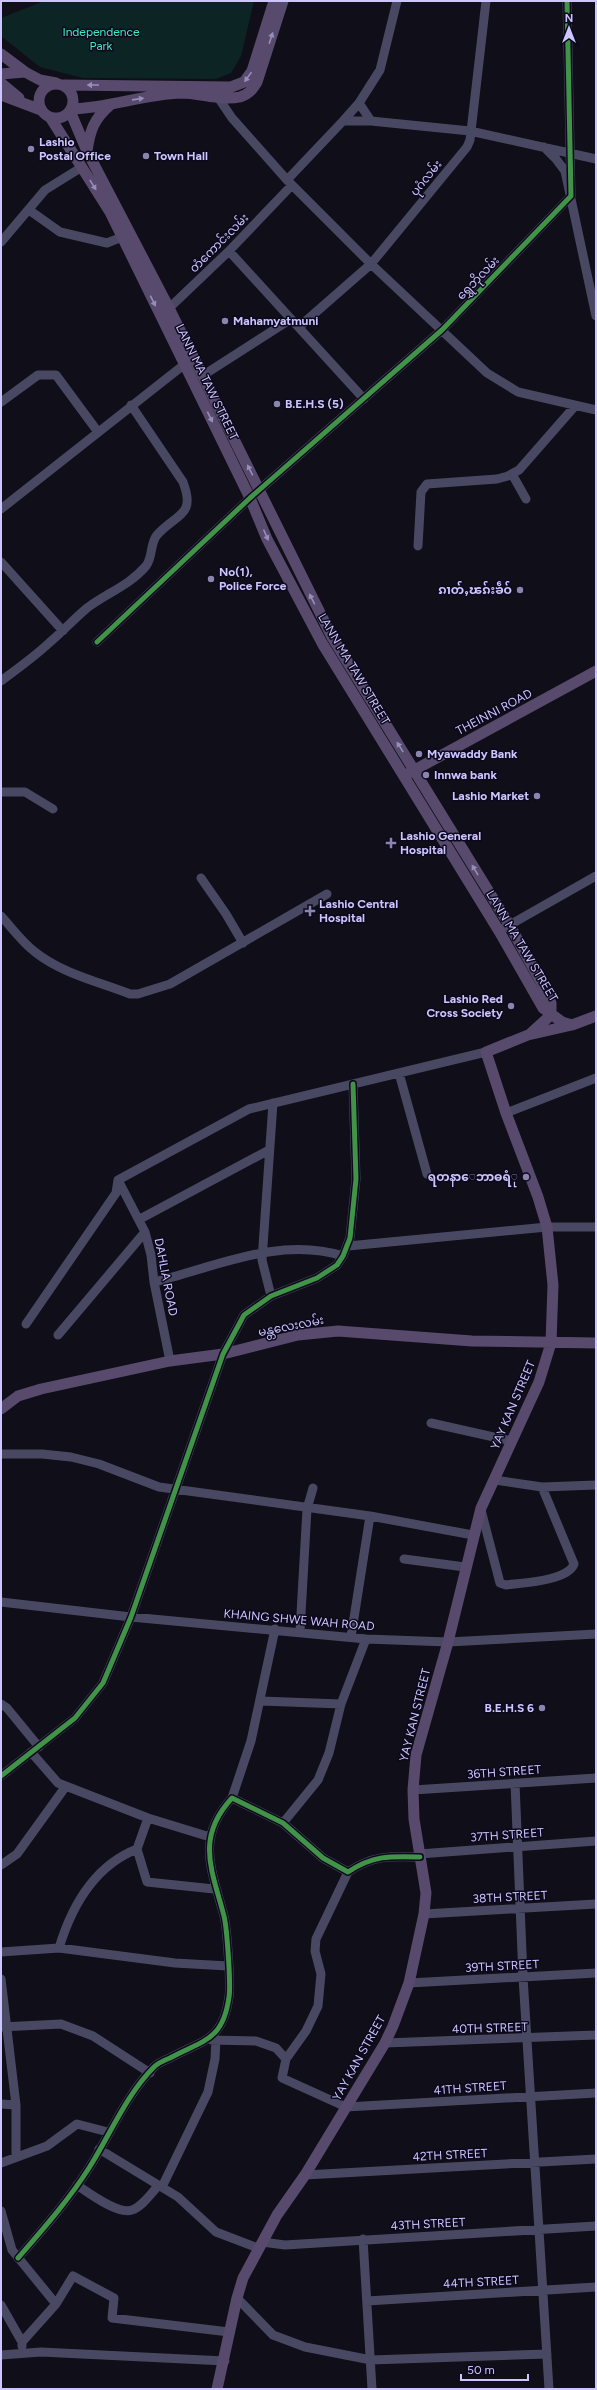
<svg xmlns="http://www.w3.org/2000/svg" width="597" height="2390" font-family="Figtree,'Noto Sans Myanmar',sans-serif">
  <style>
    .green { fill: #0d2424 }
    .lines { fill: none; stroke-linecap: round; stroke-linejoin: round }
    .minor { stroke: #494862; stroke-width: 9 }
    .major { stroke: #574a6c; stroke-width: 11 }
    .cycleway-casing { stroke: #0d091d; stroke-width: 8 }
    .cycleway { stroke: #419447; stroke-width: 5 }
    .oneway { fill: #978ebd }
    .poi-dot { fill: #8a85ae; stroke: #0d091d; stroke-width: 1.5 }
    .labels { text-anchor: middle; stroke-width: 3; stroke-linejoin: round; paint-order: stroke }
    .park-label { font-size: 12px; fill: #45eac2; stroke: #0d091d }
    .poi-label { font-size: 12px; font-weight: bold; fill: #ccc5ff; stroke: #0d091d; text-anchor: start }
    .street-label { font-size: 12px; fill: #ccc5ff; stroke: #0d091d }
  </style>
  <rect width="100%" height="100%" fill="#100e18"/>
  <!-- green -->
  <path class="green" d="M44 1H254L241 56 231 73 216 79 83 78 40 67 1 36V18Z"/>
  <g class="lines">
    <!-- minor -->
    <path class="minor" d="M215 93 232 118 287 180 371 264 487 373 518 392 596 410
      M359 103 371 121
      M343 121 359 103 380 70 397 1
      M544 147 556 159 565 171 596 316
      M287 180 343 121H371L470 131 596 159
      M29 210 60 232 107 243 122 237
      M1 242 45 190 82 167
      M229 251 364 399
      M164 313 229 251 292 185
      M299 327 371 264 467 147 470 140 486 1
      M202 376 291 319
      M1 402 38 375H56L98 432
      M512 474 526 499
      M1 509 190 360
      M418 546 421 492 427 484 497 479 508 476 519 470 575 406
      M1 562 63 631
      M97 642 250 498 442 330 571 196 567 1
      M1 681C17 669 34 657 49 643 62 632 74 619 87 608 107 593 130 585 146 566 153 557 150 543 157 535 177 513 196 516 183 482L131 405
      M1 792H25L53 809
      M201 878 226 914 243 943
      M1 916C12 928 22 942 35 952 61 973 99 982 130 994H138L170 984 327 894
      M499 931 596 876
      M399 1073 427 1174
      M506 1113 596 1078
      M118 1180 145 1232 151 1255 154 1282 170 1361
      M140 1219 269 1150
      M348 1246 547 1227H596
      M154 1282C216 1267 279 1236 343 1256
      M271 1296 262 1260 273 1103
      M26 1324 116 1193 118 1180 249 1109 486 1052
      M58 1335 145 1232
      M431 1423 512 1441
      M1 1454H42L71 1457 99 1464 159 1487 370 1516 473 1535
      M495 1480 542 1487 596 1485
      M481 1510 500 1583 506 1585C521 1583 568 1581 574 1564L542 1487
      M404 1559 465 1567
      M1 1602 131 1617 366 1639 448 1642 596 1634
      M300 1631 307 1509 313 1488
      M351 1637 370 1516
      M261 1701 341 1704
      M1 1704 7 1708 39 1747
      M31 1752 58 1783 148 1818 210 1837
      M1 1776 75 1718 103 1683 131 1617 223 1354 244 1315 271 1296 317 1278 337 1265 343 1256 350 1238 356 1179 353 1084
      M515 1783 523 1977 549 2389
      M413 1790 596 1778
      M232 1798 251 1741 275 1629
      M283 1823 318 1780 329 1753 341 1704 366 1639
      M137 1849 147 1882 214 1889
      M419 1854 596 1841
      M1 1865 17 1854 66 1786
      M348 1872 316 1939 315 1951 321 1974 318 2006 306 2031 286 2059 282 2078 346 2107 596 2093
      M424 1914 596 1904
      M59 1948C72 1905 94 1866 137 1849L148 1818
      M1 1952 59 1948 175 1963 228 1966
      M1 1979 16 2105V2157
      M409 1983 596 1973
      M1 2027 61 2024 93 2036 150 2073
      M211 2040 256 2041 276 2048 286 2059
      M385 2043 596 2035
      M1 2104 16 2105
      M99 2149 178 2197 216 2232 258 2248
      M1 2163 47 2146 77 2124 108 2132
      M305 2175 596 2159
      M77 2185C89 2193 118 2215 132 2210 142 2207 152 2192 159 2185
      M162 2187 208 2092 215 2059 216 2039
      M1 2211 12 2250 56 2304 22 2342
      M363 2239 372 2389
      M262 2242 285 2245 596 2226
      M18 2258C43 2229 68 2201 89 2168 110 2135 126 2095 154 2067 158 2063 165 2060 170 2058 203 2040 223 2041 229 1997 231 1985 227 1928 224 1916 212 1870 195 1838 232 1798L283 1823 323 1858 348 1872C373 1855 391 1856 420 1857
      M237 2298 273 2335 305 2347 371 2360 547 2354
      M367 2301 596 2287
      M56 2304 73 2276 114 2298 112 2318 229 2332
      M1 2305 22 2342V2346
      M1 2355 41 2352 225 2361"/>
    <!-- major -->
    <path class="major" d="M1 54 25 72
      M1 74 25 72 40 80 56 83
      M1 83 19 98
      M39 101a17 17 0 1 1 34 0a17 17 0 1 1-34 0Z
      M64 85 231 87 244 82 252 71 274 1
      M1 95 41 110
      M72 109C109 108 145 94 181 93 200 93 222 101 240 97 249 94 252 90 257 82L283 1
      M70 111 87 151 169 308 332 637 510 926 546 991 551 1003V1015L531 1033
      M50 117 110 212 250 498 267 539 322 643 499 931 543 1008 562 1022 572 1025
      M87 151C90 130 94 119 110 105
      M409 773 596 671
      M1 1409 18 1396 41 1389 170 1361 223 1354 298 1335 338 1331 472 1341 596 1343
      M217 2389 237 2298 243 2278 277 2215 305 2175 385 2043 393 2026 409 1983 424 1914 426 1893 414 1819 413 1790 416 1755 448 1642 481 1508 539 1382 551 1343 553 1285 547 1227 538 1197 506 1113 486 1052 528 1035 572 1025 596 1016"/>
    <defs>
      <path id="cycleway" d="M97 642 250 498 442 330 571 196 567 1
        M1 1776 75 1718 103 1683 131 1617 223 1354 244 1315 271 1296 317 1278 337 1265 343 1256 350 1238 356 1179 353 1084
        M18 2258C43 2229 68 2201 89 2168 110 2135 126 2095 154 2067 158 2063 165 2060 170 2058 203 2040 223 2041 229 1997 231 1985 227 1928 224 1916 212 1870 195 1838 232 1798L283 1823 323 1858 348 1872C373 1855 391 1856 420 1857"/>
    </defs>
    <!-- cycleway casing -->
    <use href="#cycleway" class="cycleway-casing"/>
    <!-- cycleway -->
    <use href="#cycleway" class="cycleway"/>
  </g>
  <!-- one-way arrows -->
  <defs><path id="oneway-solid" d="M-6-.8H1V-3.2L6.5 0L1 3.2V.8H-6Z"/></defs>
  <g class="oneway">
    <use href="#oneway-solid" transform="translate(271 38) rotate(-72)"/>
    <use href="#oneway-solid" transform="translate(248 77) rotate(126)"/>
    <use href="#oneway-solid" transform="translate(93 85) rotate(180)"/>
    <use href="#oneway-solid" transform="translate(138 99) rotate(-8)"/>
    <use href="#oneway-solid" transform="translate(93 185) rotate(58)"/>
    <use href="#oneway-solid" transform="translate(153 301) rotate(64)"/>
    <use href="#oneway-solid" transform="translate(210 417) rotate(64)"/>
    <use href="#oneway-solid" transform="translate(250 470) rotate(-117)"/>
    <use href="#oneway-solid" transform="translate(266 535) rotate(66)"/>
    <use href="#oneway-solid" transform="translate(312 599) rotate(-117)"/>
    <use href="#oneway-solid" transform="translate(400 747) rotate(-122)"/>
    <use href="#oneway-solid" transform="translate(475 870) rotate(-121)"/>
  </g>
  <!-- markers -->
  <g class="poi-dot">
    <circle cx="31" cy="149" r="4"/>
    <circle cx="146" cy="156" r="4"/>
    <circle cx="225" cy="321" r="4"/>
    <circle cx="277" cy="404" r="4"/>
    <circle cx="211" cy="579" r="4"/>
    <circle cx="520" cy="590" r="4"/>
    <circle cx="419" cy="754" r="4"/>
    <circle cx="426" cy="775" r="4"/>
    <circle cx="537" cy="796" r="4"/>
    <path d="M389 837h4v4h4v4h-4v4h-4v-4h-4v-4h4z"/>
    <path d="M308 905h4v4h4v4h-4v4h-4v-4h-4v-4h4z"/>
    <circle cx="511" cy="1006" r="4"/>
    <circle cx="526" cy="1177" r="4"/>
    <circle cx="542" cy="1708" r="4"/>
  </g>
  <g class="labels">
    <!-- park labels -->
    <g class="park-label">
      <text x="101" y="36">Independence<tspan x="101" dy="14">Park</tspan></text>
    </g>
    <!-- poi labels -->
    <g class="poi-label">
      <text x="39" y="146">Lashio<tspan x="39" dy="14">Postal Office</tspan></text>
      <text x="154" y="160">Town Hall</text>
      <text x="233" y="325">Mahamyatmuni</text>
      <text x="285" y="408">B.E.H.S (5)</text>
      <text x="219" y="576">No(1),<tspan x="219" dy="14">Police Force</tspan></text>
      <text x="512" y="594" text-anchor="end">ၵၢတ်ႇၽၵ်းၶဵဝ်</text>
      <text x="427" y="758">Myawaddy Bank</text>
      <text x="434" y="779">Innwa bank</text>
      <text x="529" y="800" text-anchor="end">Lashio Market</text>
      <text x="400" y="840">Lashio General<tspan x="400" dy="14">Hospital</tspan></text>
      <text x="319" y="908">Lashio Central<tspan x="319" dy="14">Hospital</tspan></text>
      <text x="503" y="1003" text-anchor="end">Lashio Red<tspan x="503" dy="14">Cross Society</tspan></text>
      <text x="518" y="1181" text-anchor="end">ရတနာေဘာဓရံု</text>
      <text x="534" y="1712" text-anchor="end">B.E.H.S 6</text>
    </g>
    <!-- street labels -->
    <g class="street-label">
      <text transform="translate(426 178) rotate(-51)" y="4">ပုဂံလမ်း</text>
      <text transform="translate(219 243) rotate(-45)" y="4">တံကောင်းလမ်း</text>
      <text transform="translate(478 278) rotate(-46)" y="4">ရွှေဘိုလမ်း</text>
      <text transform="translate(207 382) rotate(64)" y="4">LANN MA TAW STREET</text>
      <text transform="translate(354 669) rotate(59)" y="4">LANN MA TAW STREET</text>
      <text transform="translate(494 712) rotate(-28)" y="4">THEINNI ROAD</text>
      <text transform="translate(522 946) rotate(59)" y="4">LANN MA TAW STREET</text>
      <text transform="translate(166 1277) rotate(79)" y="4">DAHLIA ROAD</text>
      <text transform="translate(291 1326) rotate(-11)" y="4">မန္တလေးလမ်း</text>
      <text transform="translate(513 1405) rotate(-67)" y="4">YAY KAN STREET</text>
      <text transform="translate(299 1620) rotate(5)" y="4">KHAING SHWE WAH ROAD</text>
      <text transform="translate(415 1715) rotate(-76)" y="4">YAY KAN STREET</text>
      <text transform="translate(504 1772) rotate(-4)" y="4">36TH STREET</text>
      <text transform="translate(507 1835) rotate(-4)" y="4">37TH STREET</text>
      <text transform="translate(510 1897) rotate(-3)" y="4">38TH STREET</text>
      <text transform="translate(502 1966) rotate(-3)" y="4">39TH STREET</text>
      <text transform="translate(490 2028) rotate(-2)" y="4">40TH STREET</text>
      <text transform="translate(359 2058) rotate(-61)" y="4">YAY KAN STREET</text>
      <text transform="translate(470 2088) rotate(-4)" y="4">41TH STREET</text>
      <text transform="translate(450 2155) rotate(-3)" y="4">42TH STREET</text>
      <text transform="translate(428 2224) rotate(-3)" y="4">43TH STREET</text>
      <text transform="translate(481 2282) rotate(-3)" y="4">44TH STREET</text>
    </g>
  </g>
  <!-- border -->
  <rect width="597" height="2390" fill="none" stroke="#ccc5ff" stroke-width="4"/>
  <!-- north arrow -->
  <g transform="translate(569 28)" stroke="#0d091d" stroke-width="3" paint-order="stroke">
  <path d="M0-3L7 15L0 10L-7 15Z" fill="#ccc5ff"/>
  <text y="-6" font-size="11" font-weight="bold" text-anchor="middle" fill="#ccc5ff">N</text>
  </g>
  <!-- scale -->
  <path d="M461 2374v6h67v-6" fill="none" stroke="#ccc5ff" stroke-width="2"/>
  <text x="467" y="2374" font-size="12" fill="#ccc5ff" stroke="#0d091d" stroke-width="3" paint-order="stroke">50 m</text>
</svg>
